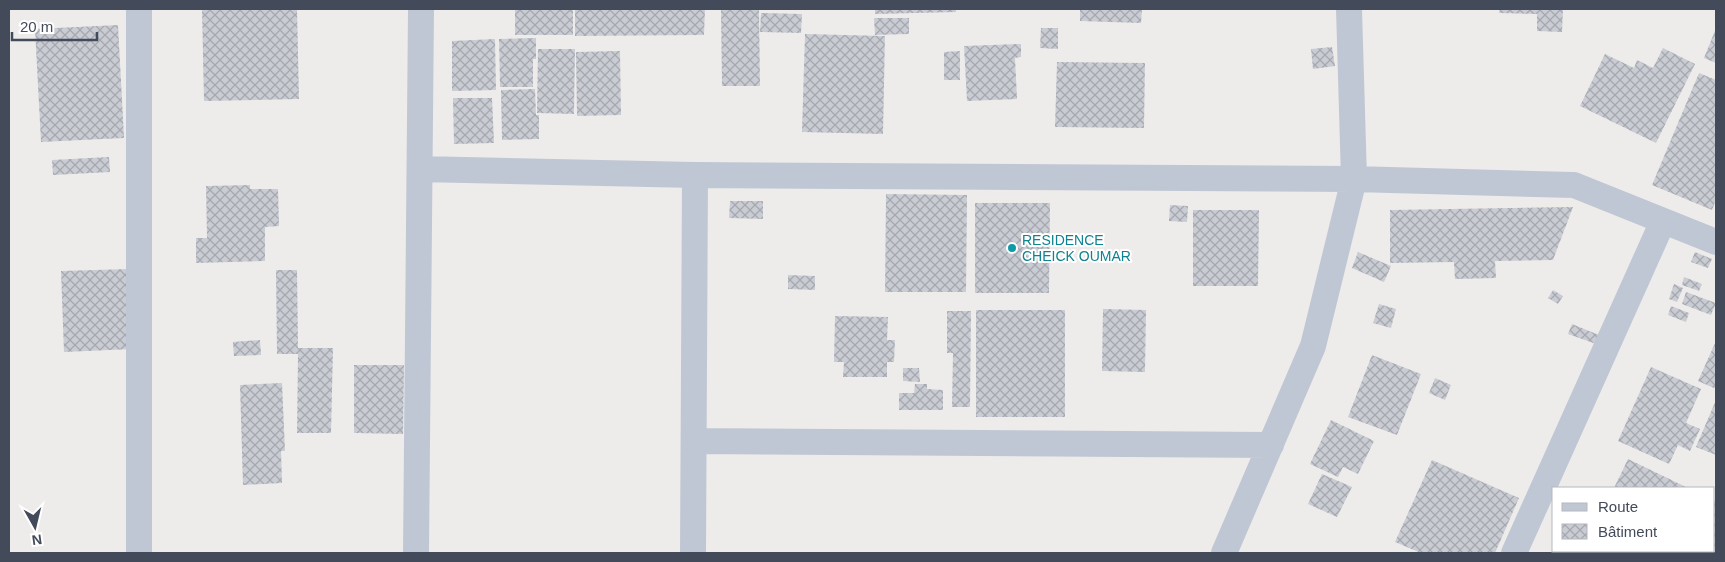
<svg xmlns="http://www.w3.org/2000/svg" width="1725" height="562" font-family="Helvetica,sans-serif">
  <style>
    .building { fill: url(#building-cross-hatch) }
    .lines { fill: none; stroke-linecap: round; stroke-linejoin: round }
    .minor { stroke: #c0c7d4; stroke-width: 26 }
    .culture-dot { fill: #0f9aa8; stroke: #fff; stroke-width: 2 }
    .labels { text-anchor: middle; stroke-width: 4; stroke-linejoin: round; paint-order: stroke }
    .culture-label { font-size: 14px; fill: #0d838f; stroke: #fff; text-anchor: start }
  </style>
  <defs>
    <pattern id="building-cross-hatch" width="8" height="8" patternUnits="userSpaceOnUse" patternTransform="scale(1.25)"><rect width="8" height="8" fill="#caccd4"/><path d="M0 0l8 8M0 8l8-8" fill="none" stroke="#a6a8af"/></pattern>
  </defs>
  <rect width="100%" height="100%" fill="#eeeceb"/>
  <!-- building -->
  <path class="building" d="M202 9H297L299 99 204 101Z
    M515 9H573V35H515Z
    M575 9H705L704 35 575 36Z
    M721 9H759L760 86H722Z
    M875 9H956V12L875 14Z
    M1080 9H1142L1141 23 1080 21Z
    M1500 9H1563L1562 32 1537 31V14L1499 13Z
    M761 13 802 14 801 33 760 32Z
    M874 18H909V34L875 35Z
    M118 25 124 138 41 142 35 29Z
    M1041 28H1058V49L1040 48Z
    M1716 28V63L1704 58Z
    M805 34 885 36 883 134 802 132Z
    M536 38V59H533V87H500L499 39Z
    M495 39 496 90 452 91V41Z
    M1021 44V57L1015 58 1017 99 967 101 964 46Z
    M1332 47 1335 66 1313 69 1311 49Z
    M1663 48 1695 64 1656 143 1580 106 1605 54 1634 68 1637 60 1653 68Z
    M538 49H575L574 114 537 113Z
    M620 51 621 115 577 116 576 52Z
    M960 51V80H944V52Z
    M1057 62 1145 63 1144 128 1055 127Z
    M1699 73 1716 80V200L1712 210 1652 185Z
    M535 89 536 115H539V139L502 140 501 90Z
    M453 98H492L494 143 454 144Z
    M109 157 110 172 53 175 52 160Z
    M250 185V189H278L279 226 265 227V261L196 263V238H207L206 186Z
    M886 194 967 195 966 292H885Z
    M730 201H763V219L729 218Z
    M975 203H1050L1049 293H975Z
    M1170 205 1188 206 1187 222 1169 221Z
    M1573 207 1553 260 1495 261 1496 278 1455 279 1454 262 1390 263V210Z
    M1193 210H1259L1258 286H1193Z
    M1358 252 1391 266 1384 282 1352 268Z
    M1695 252 1712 259 1708 268 1691 262Z
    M129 269 133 349 64 352 61 271Z
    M276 270H297L298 348H333L331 433H297L298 354H277Z
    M788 275 815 276V290L788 289Z
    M1684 277 1702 284 1699 291 1682 285Z
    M1674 284 1683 288 1677 302 1669 299Z
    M1553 290 1563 296 1558 304 1548 298Z
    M1686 292 1716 303 1711 315 1682 304Z
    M1379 304 1396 309 1391 328 1373 323Z
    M1671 306 1689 313 1686 322 1668 315Z
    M1103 309 1146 310 1145 372 1102 371Z
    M976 310H1065V417H976Z
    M947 311H971L970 407H952L953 353H947Z
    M835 316 888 317 887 340H895L894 362H887V377H843L844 362H834Z
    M1572 324 1599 335 1596 344 1568 334Z
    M260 340 261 355 234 356 233 342Z
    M1716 341V389L1698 381Z
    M1372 355 1421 374 1397 435 1348 417Z
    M354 365H404L403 434 354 433Z
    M1651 367 1701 389 1686 423 1700 429 1690 451 1678 445 1669 464 1618 441Z
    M903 368H919L920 382 903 381Z
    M1435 378 1451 385 1445 400 1429 393Z
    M282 383 285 451H281L282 483 243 485 240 385Z
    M915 384H927V389L943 390V410H899V393H914Z
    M1716 400V455L1696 447Z
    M1331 420 1374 441 1358 474 1343 467 1338 477 1310 464Z
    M1628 459 1688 488H1614Z
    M1432 460 1519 498 1495 553H1421L1395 542Z
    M1322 474 1352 487 1337 517 1308 504Z
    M1714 500 1716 501V553H1687L1689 551H1714Z"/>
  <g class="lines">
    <!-- minor -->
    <path class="minor" d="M139 9V553
      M420 169 695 175 1354 179 1574 185 1716 242
      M694 441 1271 445
      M416 553 421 9
      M693 553 695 175
      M1224 553 1313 346 1354 179 1349 9
      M1514 553 1663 221"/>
  </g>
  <!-- markers -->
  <circle class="culture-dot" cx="1012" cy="248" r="5"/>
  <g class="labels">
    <!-- culture labels -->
    <g class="culture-label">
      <text x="1022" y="245">RESIDENCE<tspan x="1022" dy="16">CHEICK OUMAR</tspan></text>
    </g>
  </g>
  <!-- border -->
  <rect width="1725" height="562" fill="none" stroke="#434a59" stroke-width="20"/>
  <!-- legend -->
  <rect x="1552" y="487" width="162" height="65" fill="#ffffff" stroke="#b4b7bd"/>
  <rect x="1562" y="503" width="25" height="8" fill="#c0c7d4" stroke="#b4b7bd"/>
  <text x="1598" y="512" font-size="15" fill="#434a59">Route</text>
  <rect x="1562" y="524" width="25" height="15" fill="url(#building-cross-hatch)" stroke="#b4b7bd"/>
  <text x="1598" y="537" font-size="15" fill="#434a59">Bâtiment</text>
  <!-- north arrow -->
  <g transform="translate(35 527) rotate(172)" stroke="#ffffff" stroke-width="4" paint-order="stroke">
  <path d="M0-4L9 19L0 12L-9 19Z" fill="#434a59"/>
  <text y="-8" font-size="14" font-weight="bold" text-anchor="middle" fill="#434a59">N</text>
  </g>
  <!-- scale -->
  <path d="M12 32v8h85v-8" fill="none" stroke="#434a59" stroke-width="2.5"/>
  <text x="20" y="32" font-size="15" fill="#434a59" stroke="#ffffff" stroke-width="4" paint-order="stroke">20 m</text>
</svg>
